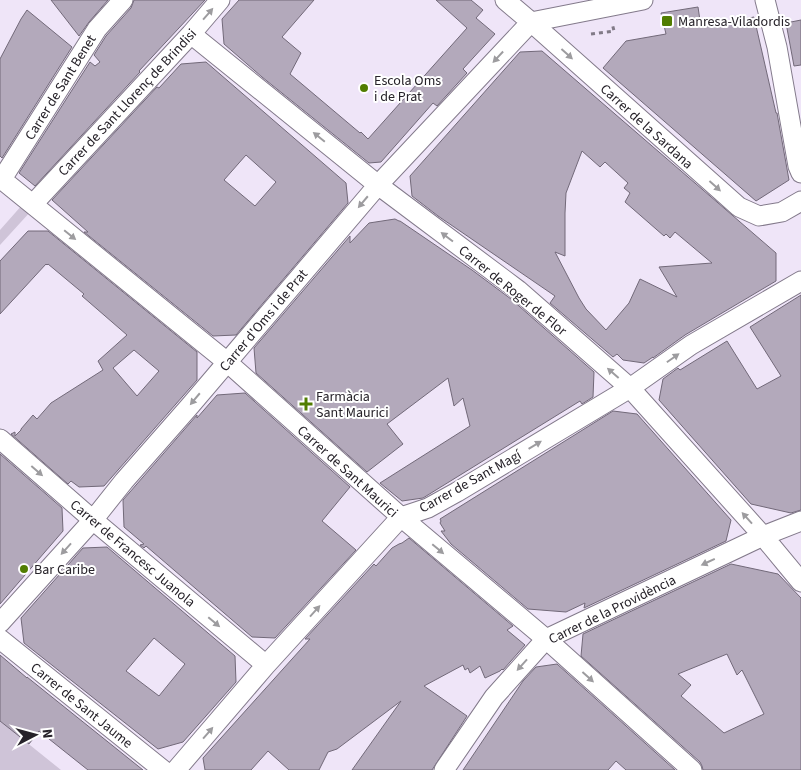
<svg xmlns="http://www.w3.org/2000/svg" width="801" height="770" font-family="'Source Sans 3',sans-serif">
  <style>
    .green { fill: #cfc4d8 }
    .building { fill: #b3a9bb; stroke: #726979; fill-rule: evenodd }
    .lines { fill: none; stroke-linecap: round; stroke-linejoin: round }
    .street-casing { stroke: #837a8b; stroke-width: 21 }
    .path { stroke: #817a87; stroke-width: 3; stroke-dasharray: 4 4; stroke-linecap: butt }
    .street { stroke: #fff; stroke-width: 19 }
    .oneway { fill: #9d9c9f }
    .poi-dot { fill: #517d01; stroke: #fff; stroke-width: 2 }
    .labels { text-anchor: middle; stroke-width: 4; stroke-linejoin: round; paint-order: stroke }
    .poi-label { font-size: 14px; fill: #262229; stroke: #fff; text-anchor: start }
    .street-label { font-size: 14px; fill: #262229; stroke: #fff }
  </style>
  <rect width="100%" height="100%" fill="#efe5f8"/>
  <!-- green -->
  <path class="green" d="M23 204 31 211 0 245V230Z
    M0 721 61 770H0Z"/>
  <!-- building -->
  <path class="building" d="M51 0H108L89 22 79 36Z
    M134 0H205L139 71 140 72 35 186 19 173 90 62 95 66 100 62 94 55 106 36 131 8Z
    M239 0H314L282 37 301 53 290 74 360 133 361 132 368 139 467 28 436 0H471L483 10 476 18 495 34 463 69 467 73 437 106 433 103 381 162 369 163 262 77 224 44 222 19Z
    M698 7 701 27 754 17 776 113H777L789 180 756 201 603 68 626 41 666 34 661 13Z
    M27 10 72 47 2 158 0 156V59L21 19Z
    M801 20V65L794 66 786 23Z
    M542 51 732 215 776 253V281L685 335 653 358V357L644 363 623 360 617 354 613 357 550 303 555 296 438 216 412 196 410 176 520 52ZM582 151 600 167 605 162 628 183 624 188 630 193 625 202 664 236 666 234 670 238 675 232 712 263 659 267 677 297 640 279 629 303 606 330 586 309 579 298 555 252 565 256V213L566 193Z
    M206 62 346 183 348 203 236 335 213 336 84 232H88L52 200 157 87 159 88 181 64ZM246 155 276 182 255 206 224 180Z
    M395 219 399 221H400L472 270 511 299 594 372 593 397 582 404 580 401 423 498 402 501 380 483 470 426 463 398 454 406 448 378 387 424 403 444 367 472 256 373 254 348 350 236V243L369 223Z
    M28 231H48L197 352V380L104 486 79 487 71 481 68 484 11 434 15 432V436L21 430V429L33 415 37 419 51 403 103 370 98 361 127 335 82 296 84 294 48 264 47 265 46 264 0 314V261ZM134 350 159 371 137 396 113 368Z
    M801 295V510L791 513 751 504 659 400 663 379 678 368 680 370 727 341 757 389 781 376 750 327Z
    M245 393 350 487 322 521 356 550 275 638 252 637 146 546 144 548 140 545 144 544 124 527 123 500 197 415V418L217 395Z
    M613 411 637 414 731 520 726 541 584 608 585 603 566 612 528 609 451 544 441 531H445L440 523 441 521 440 519Z
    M0 454 62 508 63 531 0 604Z
    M409 538 513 626 507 630 525 645 503 670 502 669 500 671 485 678 480 666 470 673 468 668 465 670 463 665 424 686 467 716 432 770H352L401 701 337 749 328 752 319 770H289L268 751 251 770H205L203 758 310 639H305L374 564 376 566 392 548 399 544 402 543Z
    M107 547 235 656 236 682 183 742 158 749 24 643 21 618 83 548ZM154 638 185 664 159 696 126 671Z
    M731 564 778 574 801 598V770H703L702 766 700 762 581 656 583 634ZM727 654 737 675 742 670 764 714 724 733 681 696 691 685 678 674Z
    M0 655 27 678V677L143 770H88L39 731 29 744 0 721Z
    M557 664 675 770H626L616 761 608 770H463L523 681 536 667Z"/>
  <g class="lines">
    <defs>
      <path id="street" d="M505 0 531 22 739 207 759 216 782 212 801 201
        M765 0 777 47 798 166 801 173
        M531 22 643 0
        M191 34 378 185 518 290 630 388 763 536 801 582
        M0 178 227 362 401 517 546 639 692 770
        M2 179 97 29 123 0
        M33 204 191 34 220 0
        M0 439 93 520 266 665
        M0 623 93 520 124 481 189 407 378 185 531 22
        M0 639 163 770
        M176 770 266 665 401 517 428 508 457 492 630 388 691 345 801 281
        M444 770 494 697 546 639 763 536 801 521"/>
    </defs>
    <!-- street casing -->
    <use href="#street" class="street-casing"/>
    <!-- path -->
    <path class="path" d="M669 21V16
      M591 34 614 31 612 23"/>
    <!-- street -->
    <use href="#street" class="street"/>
  </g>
  <!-- one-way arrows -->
  <defs><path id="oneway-solid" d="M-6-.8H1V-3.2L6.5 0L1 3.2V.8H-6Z" transform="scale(1.25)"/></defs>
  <g class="oneway">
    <use href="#oneway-solid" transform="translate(208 14) rotate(-49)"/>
    <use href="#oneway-solid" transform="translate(567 54) rotate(42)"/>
    <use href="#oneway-solid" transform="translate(498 57) rotate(133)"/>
    <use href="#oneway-solid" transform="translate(319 137) rotate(-141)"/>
    <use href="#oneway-solid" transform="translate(715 186) rotate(42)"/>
    <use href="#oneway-solid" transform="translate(363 202) rotate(130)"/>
    <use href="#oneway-solid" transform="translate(70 235) rotate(39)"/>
    <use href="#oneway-solid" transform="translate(447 237) rotate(-143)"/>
    <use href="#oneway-solid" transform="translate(673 358) rotate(-35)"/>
    <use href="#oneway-solid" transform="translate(613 373) rotate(-139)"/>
    <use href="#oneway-solid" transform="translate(195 399) rotate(130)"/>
    <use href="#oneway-solid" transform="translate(535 445) rotate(-31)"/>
    <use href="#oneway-solid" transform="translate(37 471) rotate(41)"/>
    <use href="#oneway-solid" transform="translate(747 518) rotate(-132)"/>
    <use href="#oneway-solid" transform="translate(66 549) rotate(132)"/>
    <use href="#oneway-solid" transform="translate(438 549) rotate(40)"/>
    <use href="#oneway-solid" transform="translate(708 562) rotate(155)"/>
    <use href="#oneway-solid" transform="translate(315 611) rotate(-48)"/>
    <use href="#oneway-solid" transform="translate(214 622) rotate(40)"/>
    <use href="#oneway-solid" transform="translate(522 665) rotate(132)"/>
    <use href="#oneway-solid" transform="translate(588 677) rotate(42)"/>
    <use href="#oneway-solid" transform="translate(208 733) rotate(-49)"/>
  </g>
  <!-- markers -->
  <g class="poi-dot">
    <rect x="661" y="15" width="12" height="12" rx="2.5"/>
    <circle cx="364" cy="88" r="5"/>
    <path d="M303.5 396.5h5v5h5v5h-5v5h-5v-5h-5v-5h5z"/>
    <circle cx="24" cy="569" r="5"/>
  </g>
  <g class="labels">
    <!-- poi labels -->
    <g class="poi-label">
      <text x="678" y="26">Manresa-Viladordis</text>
      <text x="374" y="85">Escola Oms<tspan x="374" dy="16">i de Prat</tspan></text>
      <text x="316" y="401">Farmàcia<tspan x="316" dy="16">Sant Maurici</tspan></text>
      <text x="34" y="574">Bar Caribe</text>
    </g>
    <!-- street labels -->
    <g class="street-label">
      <text transform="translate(60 87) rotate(-58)" y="5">Carrer de Sant Benet</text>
      <text transform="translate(127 102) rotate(-47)" y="5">Carrer de Sant Llorenç de Brindisi</text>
      <text transform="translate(647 126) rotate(42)" y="5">Carrer de la Sardana</text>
      <text transform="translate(513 290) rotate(39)" y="5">Carrer de Roger de Flor</text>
      <text transform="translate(263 320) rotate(-50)" y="5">Carrer d'Oms i de Prat</text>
      <text transform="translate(348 471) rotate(42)" y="5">Carrer de Sant Maurici</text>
      <text transform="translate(470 481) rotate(-29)" y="5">Carrer de Sant Magí</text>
      <text transform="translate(133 553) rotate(40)" y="5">Carrer de Francesc Juanola</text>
      <text transform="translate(612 609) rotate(-26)" y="5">Carrer de la Providència</text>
      <text transform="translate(82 705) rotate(39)" y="5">Carrer de Sant Jaume</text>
    </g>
  </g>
  <!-- north arrow -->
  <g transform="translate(35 735) rotate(84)" stroke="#ffffff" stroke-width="4" paint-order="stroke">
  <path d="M0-4L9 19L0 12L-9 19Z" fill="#262229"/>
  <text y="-8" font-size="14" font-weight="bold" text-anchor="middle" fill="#262229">N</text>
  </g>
</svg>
